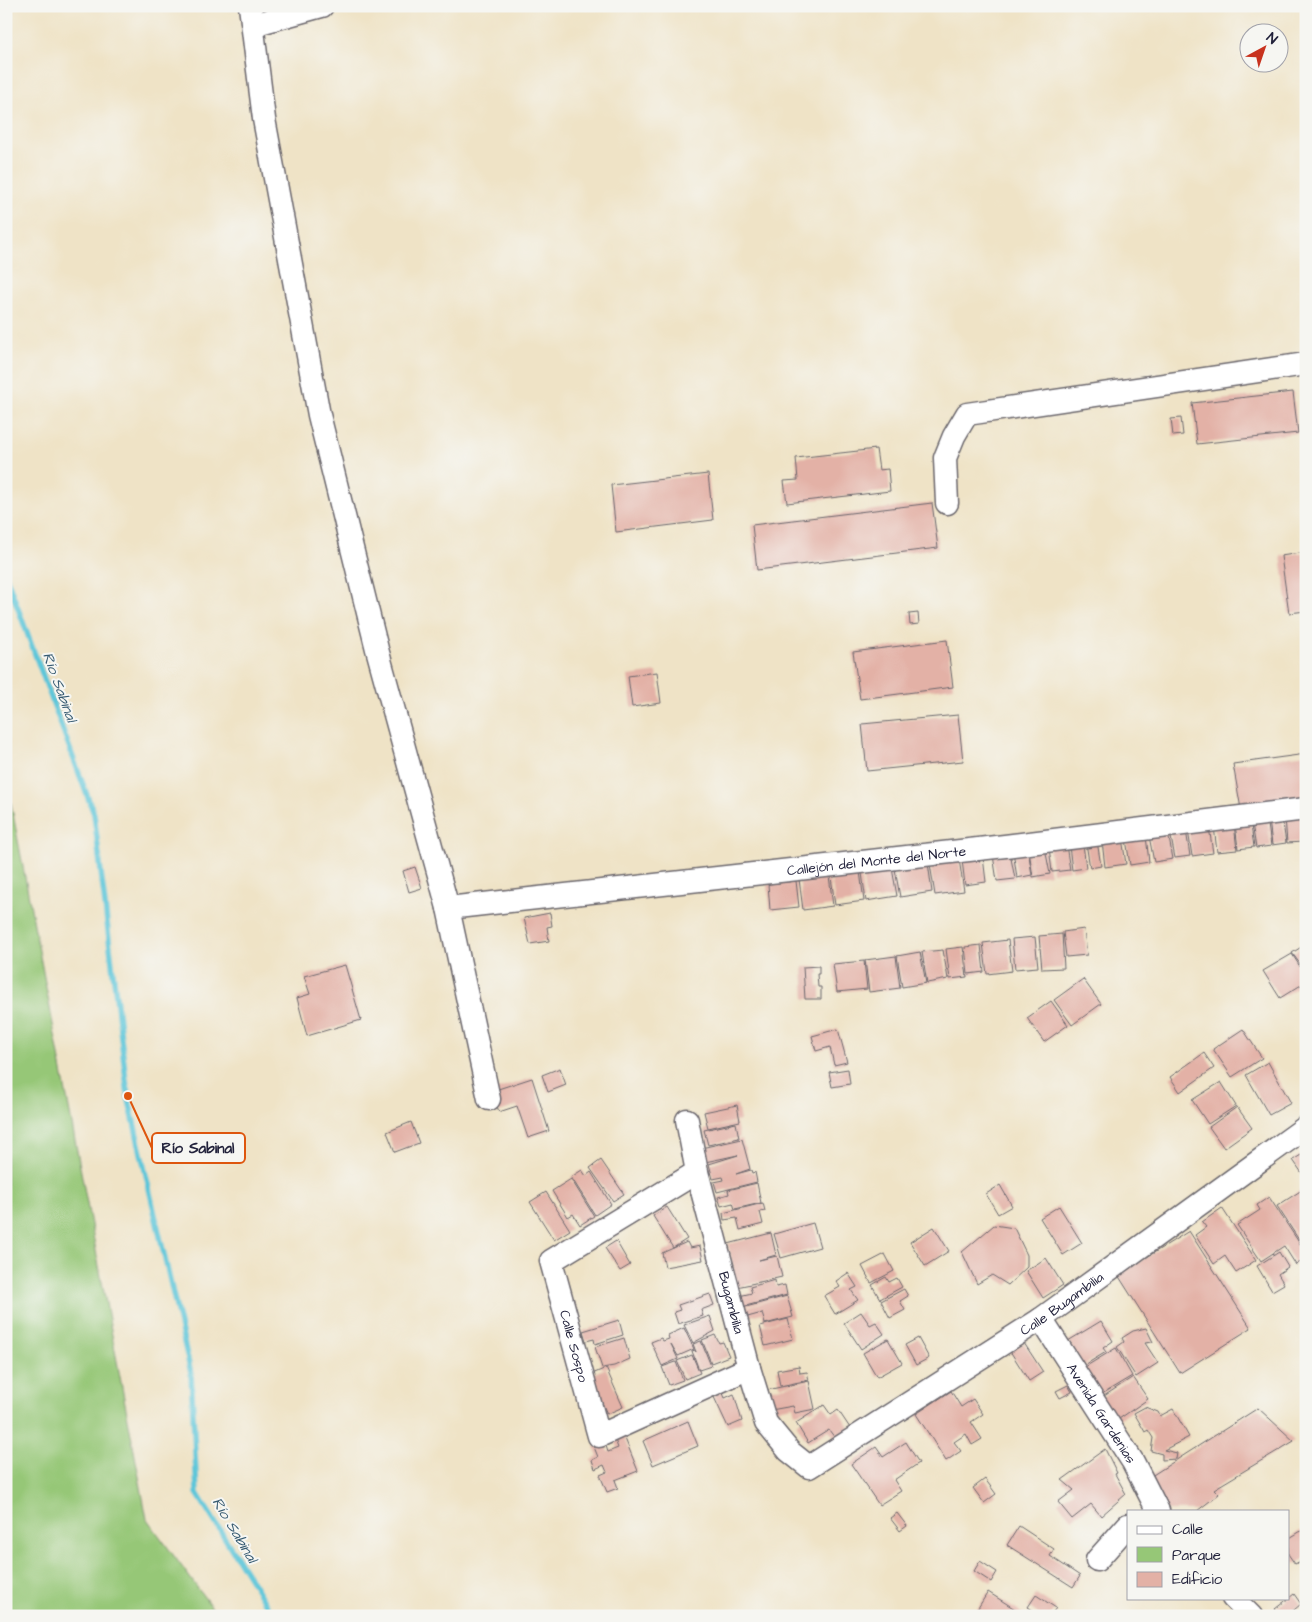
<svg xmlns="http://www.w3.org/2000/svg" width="1312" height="1622" font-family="'Architects Daughter',sans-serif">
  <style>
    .green { fill: #96c777; stroke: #5c7459 }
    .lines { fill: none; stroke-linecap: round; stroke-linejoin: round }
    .stream { stroke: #5dc6d9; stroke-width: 5.5 }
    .building { fill: #e3b1a6 }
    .street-casing { stroke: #6a666c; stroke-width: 25 }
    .street { stroke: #fff; stroke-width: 22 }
    .labels { text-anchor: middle; stroke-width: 4; stroke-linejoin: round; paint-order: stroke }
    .street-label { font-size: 14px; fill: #22223b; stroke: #f6f6f2 }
    .water-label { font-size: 15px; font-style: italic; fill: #375b72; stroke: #f6f6f2 }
    .leader { fill: none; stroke: #de560e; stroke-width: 2 }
    .callout-dot { fill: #de560e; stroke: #f6f6f2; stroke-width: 2 }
    .callout { fill: #f6f6f2; stroke: #de560e; stroke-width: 2 }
    .callout-label { font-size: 15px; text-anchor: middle; font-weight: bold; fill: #22223b }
  </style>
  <rect width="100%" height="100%" fill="#f6f6f2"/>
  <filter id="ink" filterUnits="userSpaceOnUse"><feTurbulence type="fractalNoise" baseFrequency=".02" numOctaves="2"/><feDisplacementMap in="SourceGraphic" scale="10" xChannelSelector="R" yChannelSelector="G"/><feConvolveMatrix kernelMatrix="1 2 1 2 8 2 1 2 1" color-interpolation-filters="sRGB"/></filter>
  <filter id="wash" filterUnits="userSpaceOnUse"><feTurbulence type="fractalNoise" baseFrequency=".0096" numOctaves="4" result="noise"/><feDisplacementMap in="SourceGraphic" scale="20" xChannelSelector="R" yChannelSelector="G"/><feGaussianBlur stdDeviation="1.12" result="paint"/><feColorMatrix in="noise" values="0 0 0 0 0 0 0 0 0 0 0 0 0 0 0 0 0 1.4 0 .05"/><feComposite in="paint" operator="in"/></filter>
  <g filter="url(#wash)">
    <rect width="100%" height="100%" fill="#efe3c6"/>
    <!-- green -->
    <path class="green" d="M6 777 147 1519 218 1616H6Z"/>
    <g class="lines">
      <!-- stream -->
      <path class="stream" d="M6 576 94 814 128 1096 191 1373 197 1493 273 1616"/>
    </g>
    <g id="blocks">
      <!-- building -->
      <path class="building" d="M1293 392 1298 433 1197 444 1192 403Z
        M1181 418 1183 435 1173 436 1171 419Z
        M876 449 879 470 888 469 890 491 787 503 784 481 798 480 796 458Z
        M708 474 713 520 616 532 611 485Z
        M932 503 938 548 757 570 752 525Z
        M1306 552V611L1289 613 1281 556Z
        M918 613 919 624 910 625 909 614Z
        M947 640 953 687 860 699 853 652Z
        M657 672 661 703 632 707 628 676Z
        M958 715 963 761 867 771 862 724Z
        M1306 754V803L1241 809 1233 764Z
        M1301 816 1303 842 1287 843 1285 817Z
        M1251 817H1267L1271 846 1256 848Z
        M1282 817 1286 843 1272 845 1269 819Z
        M1250 818 1254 847 1238 849 1235 823Z
        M1234 824 1237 850 1217 852 1214 826Z
        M1209 827 1213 853 1192 856 1188 830Z
        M1186 830 1190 856 1175 858 1170 832Z
        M1168 833 1173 859 1154 862 1149 836Z
        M1146 836 1149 862 1130 865 1126 839Z
        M1122 838 1126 864 1105 867 1102 841Z
        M1097 841 1101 866 1090 868 1086 843Z
        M1083 844 1086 868 1072 870 1069 846Z
        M1066 845 1070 870 1052 872 1049 847Z
        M1045 848 1050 874 1033 877 1029 851Z
        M1028 849 1032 875 1017 878 1013 851Z
        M1010 853 1015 879 997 881 993 855Z
        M983 857 986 882 965 885 962 860Z
        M959 859 964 891 935 895 930 864Z
        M928 863 932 892 900 897 895 869Z
        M415 867 422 888 409 892 403 871Z
        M892 868 897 896 866 901 862 873Z
        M860 872 864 901 835 905 831 877Z
        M829 876 833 906 803 910 799 879Z
        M796 881 799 907 770 910 768 884Z
        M550 913 552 926 547 927 549 941 530 944 524 918Z
        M1084 929 1087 955 1066 957 1063 932Z
        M1062 934 1064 968 1042 969 1039 936Z
        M1035 937 1038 967 1015 969 1012 939Z
        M1008 940 1012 971 987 974 983 943Z
        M1306 944V972L1292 953Z
        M981 945 984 972 968 974 965 947Z
        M963 947 967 977 950 979 946 949Z
        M943 950 948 979 927 983 922 952Z
        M920 952 926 983 902 987 897 956Z
        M1292 954 1306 976V982L1280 998 1263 971Z
        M896 956 900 988 869 992 865 960Z
        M864 961 867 989 837 992 833 964Z
        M345 965 361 1020 307 1036 297 998 310 994 304 976Z
        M819 966V974H817L818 987H821V999H805L803 967Z
        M1083 979 1101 1004 1072 1025 1054 1000Z
        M1051 1001 1068 1025 1044 1042 1027 1018Z
        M838 1029 847 1062 834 1065 830 1047 816 1051 812 1036Z
        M1243 1029 1262 1058 1232 1077 1213 1049Z
        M1204 1053 1214 1068 1180 1092 1170 1077Z
        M1268 1062 1291 1103 1269 1115 1246 1075Z
        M560 1068 566 1085 548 1092 542 1075Z
        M848 1069 850 1084 832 1087 829 1072Z
        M532 1078 549 1131 528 1138 517 1106 499 1112 492 1091Z
        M1221 1082 1236 1106 1208 1124 1192 1100Z
        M737 1105 740 1121 708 1128 704 1112Z
        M1237 1107 1252 1128 1224 1148 1209 1127Z
        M411 1122 419 1143 395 1152 387 1132Z
        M736 1123 739 1138 708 1145 704 1130Z
        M742 1139 750 1169 736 1174 751 1170 752 1173 755 1172 757 1182 717 1192 714 1182 724 1180 723 1177 713 1179 709 1164 738 1155 705 1162 701 1148Z
        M1301 1155 1306 1161V1179L1293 1160Z
        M601 1160 624 1194 613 1201 590 1168Z
        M582 1170 586 1176 591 1172 611 1204 595 1215 571 1177Z
        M571 1179 594 1216 580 1225 573 1214 568 1217 552 1191Z
        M757 1183 761 1203 735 1209 733 1203 721 1206 718 1197 729 1194 728 1190Z
        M1000 1185 1012 1206 998 1214 986 1194Z
        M1305 1188 1306 1236 1299 1240 1277 1206Z
        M546 1192 570 1230 554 1240 530 1202Z
        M1269 1197 1306 1253V1258L1296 1265 1284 1246 1261 1261 1237 1225 1260 1210 1257 1205Z
        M763 1203 765 1211 760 1212 763 1224 740 1230 737 1218 724 1220 723 1213Z
        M1059 1206 1082 1243 1063 1255 1040 1218Z
        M667 1207 687 1239 673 1248 653 1216Z
        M1222 1208 1256 1260 1236 1273 1225 1256 1214 1264 1195 1235 1206 1227 1202 1222Z
        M813 1223 820 1247 781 1258 774 1234Z
        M994 1225 1014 1228 1027 1255V1267L1008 1285 992 1275 977 1284 962 1252Z
        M934 1227 949 1251 925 1266 910 1242Z
        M1189 1231 1251 1328 1180 1373 1118 1275Z
        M771 1233 776 1255 759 1260 777 1256 782 1277 737 1287 728 1244Z
        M616 1241 630 1265 620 1271 605 1248Z
        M687 1242 690 1248 700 1246 703 1260 665 1267 662 1253Z
        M1279 1252 1288 1267 1278 1274 1284 1284 1272 1291 1257 1266Z
        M885 1254 894 1271 871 1283 862 1266Z
        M1046 1258 1063 1285 1043 1298 1026 1271Z
        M848 1273 857 1287 851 1290 858 1300 835 1314 824 1296 840 1287 836 1281Z
        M886 1277 889 1282 897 1278 902 1287 880 1299 872 1285Z
        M775 1280 776 1287 785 1285 787 1295 742 1307 739 1296 752 1293 750 1287Z
        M904 1289 908 1296 900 1301 905 1310 890 1318 881 1301Z
        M710 1294 714 1305 701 1310 703 1316 678 1324 674 1312 680 1310 678 1305Z
        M787 1296 793 1317 765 1324 762 1313 744 1318 742 1308Z
        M861 1312 870 1325 876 1322 884 1334 861 1349 844 1323Z
        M710 1316 715 1331 693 1343 684 1325Z
        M788 1319 793 1339 765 1346 760 1326Z
        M619 1320 623 1335 595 1344 594 1339 586 1341 583 1331Z
        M1101 1321 1113 1341 1103 1348 1106 1352 1083 1366 1068 1341Z
        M684 1328 694 1349 678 1356 671 1344 678 1359 662 1366 651 1342 661 1338 663 1341 669 1339 668 1335Z
        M1146 1328 1153 1342 1145 1343 1158 1363 1136 1377 1117 1347 1124 1342 1122 1338 1133 1331Z
        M715 1335 719 1343 723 1342 729 1356 711 1363 702 1340Z
        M624 1338 630 1359 614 1366 602 1368 595 1347Z
        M918 1338 929 1358 916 1365 905 1345Z
        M888 1339 902 1363 877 1377 863 1353Z
        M701 1341 711 1366 699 1370 692 1351 695 1350 696 1352 693 1344Z
        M1024 1343 1043 1372 1029 1381 1010 1351Z
        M1116 1348 1132 1376 1097 1397 1080 1370Z
        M692 1355 700 1373 685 1379 677 1361Z
        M676 1362 683 1380 669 1385 662 1367Z
        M799 1366 800 1373 807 1372 809 1380 780 1386 777 1370Z
        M606 1368 623 1407 607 1414 590 1375Z
        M1133 1377 1148 1399 1116 1421 1101 1398Z
        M809 1381 815 1409 795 1413 793 1406 771 1410 767 1390Z
        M1068 1385 1072 1392 1060 1398 1056 1391Z
        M722 1391 725 1398 734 1394 742 1421 728 1427 713 1395Z
        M951 1391 961 1407 973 1399 983 1414 971 1422 982 1439 972 1445 966 1434 954 1442 961 1451 946 1461 916 1414Z
        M824 1405 831 1415 838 1410 850 1428 835 1438 829 1430 808 1443 796 1423Z
        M1145 1407 1158 1412 1160 1416 1173 1409 1189 1437 1164 1450 1177 1453 1176 1459 1162 1460V1454L1151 1451 1153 1438 1148 1430 1145 1432 1134 1413Z
        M1258 1408 1294 1441 1214 1489 1219 1494 1197 1511H1163L1145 1480Z
        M688 1421 698 1446 653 1465 643 1441Z
        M624 1436 638 1471 615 1480 618 1488 607 1492 600 1475 607 1472 604 1465 595 1469 592 1460 598 1457 594 1447 605 1443 608 1452 618 1448 615 1440Z
        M906 1442 919 1463 894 1480 901 1491 879 1505 851 1464 876 1447 883 1457Z
        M1105 1449 1117 1473 1115 1474 1126 1494 1101 1516 1091 1504 1072 1519 1058 1502 1074 1490 1062 1480Z
        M985 1479 996 1494 984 1503 973 1488Z
        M897 1513 907 1526 900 1531 890 1518Z
        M1019 1526 1054 1549 1050 1556 1080 1576 1073 1587 1007 1545Z
        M1306 1528V1558L1295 1564 1288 1554V1539Z
        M980 1561 997 1572 991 1582 974 1571Z
        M988 1592 1026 1616H973Z
        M1294 1594 1301 1604 1287 1616H1280L1275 1609Z
        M1036 1595 1056 1608 1050 1616H1041L1028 1607Z"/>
    </g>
  </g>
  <g filter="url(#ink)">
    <use href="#blocks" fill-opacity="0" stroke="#6a666c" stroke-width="1"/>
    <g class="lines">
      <defs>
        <g id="street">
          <path d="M250 6 264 119 319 415 377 649 448 908 489 1099"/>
          <path d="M253 25 322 6"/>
          <path d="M947 503 945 458 954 436 967 414 1306 364"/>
          <path id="s1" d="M448 908 1005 846 1306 809"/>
          <path id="s2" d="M687 1120 697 1172 749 1368 766 1423 789 1451 809 1467 1041 1319 1306 1127"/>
          <path id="s3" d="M697 1172 551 1261 599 1436 749 1368"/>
          <path id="s4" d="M1041 1319 1133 1462 1158 1511"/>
          <path d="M1097 1560 1128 1525"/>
          <path d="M1233 1598 1251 1616"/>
        </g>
      </defs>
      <!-- street casing -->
      <use href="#street" class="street-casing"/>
      <!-- street -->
      <use href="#street" class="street"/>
    </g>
  </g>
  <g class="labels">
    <!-- street labels -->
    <g class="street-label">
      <text dy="5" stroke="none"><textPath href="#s1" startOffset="431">Callejón del Monte del Norte</textPath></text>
      <text dy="5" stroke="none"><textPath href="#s2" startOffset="188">Bugambilia</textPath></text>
      <text dy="5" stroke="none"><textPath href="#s2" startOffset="676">Calle Bugambilia</textPath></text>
      <text dy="5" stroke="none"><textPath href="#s3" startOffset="259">Calle Sospo</textPath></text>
      <text dy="5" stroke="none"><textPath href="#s4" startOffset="112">Avenida Gardenias</textPath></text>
    </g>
    <!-- water labels -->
    <g class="water-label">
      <text transform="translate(60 687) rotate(70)" y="5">Río Sabinal</text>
      <text transform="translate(235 1530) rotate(59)" y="5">Río Sabinal</text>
    </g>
  </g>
  <!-- callouts -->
  <path class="leader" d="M128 1096L152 1148"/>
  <circle class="callout-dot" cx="128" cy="1096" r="5"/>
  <rect class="callout" x="152" y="1133" width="93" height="30" rx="5"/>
  <g class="callout-label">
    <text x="198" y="1153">Río Sabinal</text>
  </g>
  <!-- margin -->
  <rect width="1312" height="1622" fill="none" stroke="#f6f6f2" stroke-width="25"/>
  <!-- legend -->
  <rect x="1127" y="1510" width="162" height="90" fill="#f6f6f2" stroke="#a1a1a9"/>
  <rect x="1137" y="1526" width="25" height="8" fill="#ffffff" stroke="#a1a1a9"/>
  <text x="1172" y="1534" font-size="15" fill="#22223b">Calle</text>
  <rect x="1137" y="1547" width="25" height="15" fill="#96c777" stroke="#a1a1a9"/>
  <text x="1172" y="1560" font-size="15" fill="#22223b">Parque</text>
  <rect x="1137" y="1572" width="25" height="15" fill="#e3b1a6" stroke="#a1a1a9"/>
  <text x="1172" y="1584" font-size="15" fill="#22223b">Edificio</text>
  <!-- north arrow -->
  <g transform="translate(1264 48) rotate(40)"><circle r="24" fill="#f6f6f2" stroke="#a1a1a9"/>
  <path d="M0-4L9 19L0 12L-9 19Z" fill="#c8321e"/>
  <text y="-8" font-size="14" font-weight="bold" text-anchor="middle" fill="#22223b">N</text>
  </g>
</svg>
